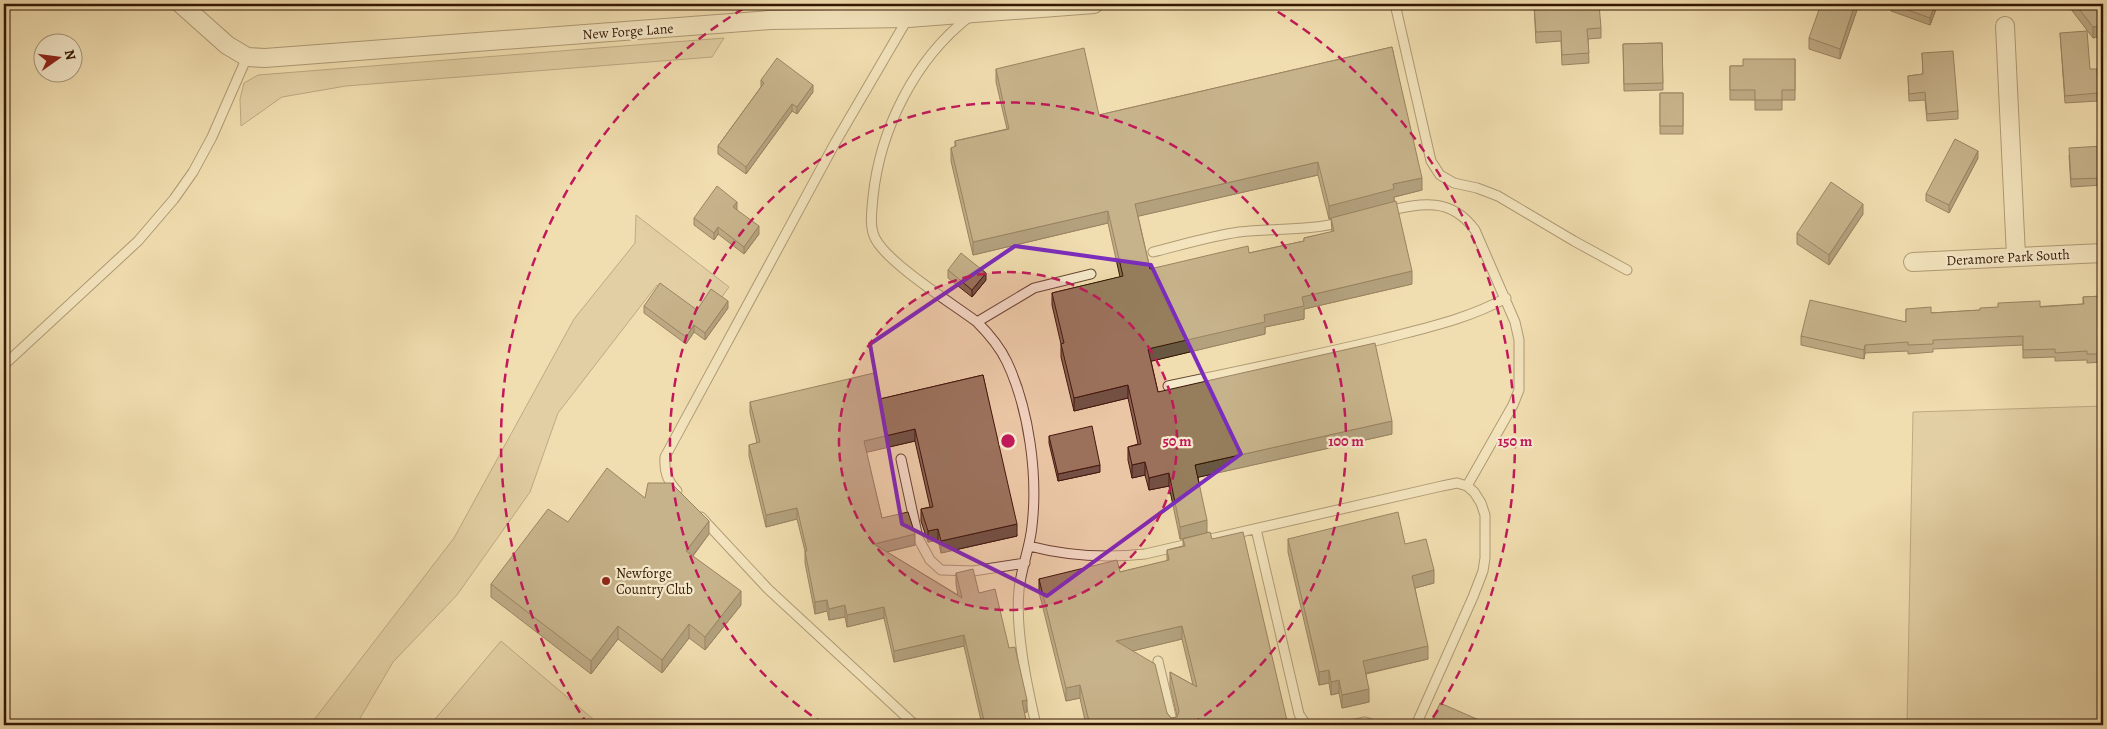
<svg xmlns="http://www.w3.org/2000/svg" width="2107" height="729" font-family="Alegreya,serif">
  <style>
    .green { fill: #d1bc93; stroke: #826a4b }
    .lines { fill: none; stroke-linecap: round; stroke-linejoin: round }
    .service-casing { stroke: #63492e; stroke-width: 11 }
    .minor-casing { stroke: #63492e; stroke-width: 20 }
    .service { stroke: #f6eacc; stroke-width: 9 }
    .minor { stroke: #f6eacc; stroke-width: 18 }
    .wall { fill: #816c50; stroke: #341703; fill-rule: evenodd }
    .shaded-wall { fill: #695841; stroke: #341703 }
    .building { fill: #967e5d; stroke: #341703; fill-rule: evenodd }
    .marked { fill: none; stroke: #7b2cbf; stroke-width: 4; stroke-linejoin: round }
    .ring { fill: none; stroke: #c2185b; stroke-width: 2.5; stroke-dasharray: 9 6 }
    .poi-dot { fill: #8f2418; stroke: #f6eacc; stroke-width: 2 }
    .labels { text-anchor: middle; stroke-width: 4.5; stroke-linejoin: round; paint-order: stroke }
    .street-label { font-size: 14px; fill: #341703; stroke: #f6eacc }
    .poi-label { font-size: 14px; fill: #341703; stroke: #f6eacc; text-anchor: start }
    .centre { fill: #c2185b; stroke: #f6eacc; stroke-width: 2.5 }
    .ring-label { font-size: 15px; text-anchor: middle; font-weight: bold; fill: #c2185b; stroke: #f6eacc; stroke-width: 4.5; stroke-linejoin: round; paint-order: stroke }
  </style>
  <rect width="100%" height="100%" fill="#f1deb0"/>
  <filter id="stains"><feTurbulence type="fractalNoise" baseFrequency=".004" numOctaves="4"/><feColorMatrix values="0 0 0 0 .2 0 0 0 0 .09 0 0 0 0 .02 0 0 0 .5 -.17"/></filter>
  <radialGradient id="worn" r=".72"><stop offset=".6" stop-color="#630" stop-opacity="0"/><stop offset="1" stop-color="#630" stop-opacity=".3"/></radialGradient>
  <!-- green -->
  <path class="green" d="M724 38 712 57 346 86 282 97 241 126 240 99 244 83 258 75Z
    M636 215 729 287 706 319 657 285 558 413 530 492 457 595 393 662 356 725H310L454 538 574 319 635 243Z
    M2103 406V725H1907L1913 412Z
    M501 641 600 725H430Z"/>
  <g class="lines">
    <defs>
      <path id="service" d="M1395 4 1431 161 1440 175 1454 183 1477 188 1498 196 1574 241 1627 270
        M969 17C915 59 880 129 873 197 872 210 869 226 875 238 887 263 953 304 977 322 989 334 1000 347 1007 362 1029 409 1038 475 1032 526 1030 548 1021 568 1019 590 1015 630 1027 686 1036 725
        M1387 211C1422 203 1451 197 1475 230L1515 322 1519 340V390L1513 405 1467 486
        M1153 252C1181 245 1211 236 1239 232 1274 228 1309 231 1342 222
        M977 322 1034 288 1091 274
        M4 365 138 241 174 199 193 172 212 137 247 57
        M1168 386C1240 371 1312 356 1383 339 1425 328 1468 319 1506 298
        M901 459 918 538 930 560 941 570 973 571 1025 563
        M677 491C667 480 664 472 665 457L835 143 908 18
        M701 517 768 589 915 725
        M1256 529 1299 714 1306 725
        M1029 546C1067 556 1106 558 1145 554L1442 486 1457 483 1467 486 1474 492 1481 503 1485 515V558L1483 571 1473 597 1416 725
        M1158 661 1173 725
        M1351 725 1365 722 1375 725"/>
      <path id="minor" d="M181 4 227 45 247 57 265 58 770 20 908 18 1094 4
        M2005 26 2016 256
        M1913 262 2103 253"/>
    </defs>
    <!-- service casing -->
    <use href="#service" class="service-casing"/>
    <!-- minor casing -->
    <use href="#minor" class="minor-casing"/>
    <!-- service -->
    <use href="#service" class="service"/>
    <!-- minor -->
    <use href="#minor" class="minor"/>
  </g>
  <!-- wall -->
  <path class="wall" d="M1534 4 1601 28V38L1588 39 1589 63 1562 65 1561 41 1536 43Z
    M1859 4 1840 59 1809 49V38Z
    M1891 4H1938L1930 25 1891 11Z
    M2067 4H2103V35L2093 38Z
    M2060 33 2090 69 2098 93V101L2065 103Z
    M1662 43 1663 90 1624 91 1623 44Z
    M1392 47 1422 190 1394 197V202L1329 219 1318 175 1138 216 1150 269 1249 253 1304 241V238L1332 232 1331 218 1412 284 1304 309V319L1265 327V334L1151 361 1158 392 1392 434 1198 477 1207 533 1212 539 1288 725H1086L1080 698 1066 701 1039 592V579L1120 572 1167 561V550L1183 546V539H1180L1169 486 1149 490 1145 475 1132 478 1128 460V447L1138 444 1128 398 1074 411 1061 357V344L1052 305V293L1120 277 1108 223 973 255 951 161V148L955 147V141L1007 129 996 82V69L1099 115ZM1182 639 1193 685 1170 672V685L1177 716V717L1171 718 1167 713 1132 651Z
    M1922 53 1958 111V119L1927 121 1925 100 1909 101 1908 76 1923 74Z
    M1795 59V100H1782V110H1755V100H1730V66H1743Z
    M761 80 813 92 797 114 792 111 746 174 718 154V146L761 87Z
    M1660 93H1683V134H1660Z
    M2103 146V185L2071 187 2069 155Z
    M1978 158 1949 213 1926 201V194Z
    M737 209V210L759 234 744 254 718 234 714 240 694 225V218Z
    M1863 214 1829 265 1797 244V233Z
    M948 270 986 280 972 297 948 278Z
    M2103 296V362L2087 363V360L2055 361V357L2023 358V345L1933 349V352L1908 354V351L1865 353 1864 359 1801 345V336L1906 322V309L1931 313 2083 304V297Z
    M644 306 697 310 728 308 705 340 694 332 686 344 644 313Z
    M983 375 1017 536 941 553 938 540 928 542 921 521V509L930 507 915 441 866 452 882 518 915 545 887 552 958 595 956 584V573L979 593 1009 648 1027 712H1024L1027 725H982L964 646 894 662 884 618 847 627 845 617 829 620 827 611 815 614 805 563V551L797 519 766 527 749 456V445L757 443 750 413V402L880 399Z
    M1049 436 1100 472 1058 481 1049 443Z
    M645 498 709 534 693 556 741 605 705 650 689 638 662 673 618 639 591 674 491 597V584Z
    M1288 539 1405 544 1434 583 1415 588 1428 659 1366 674 1369 702 1342 708 1339 693 1331 695 1329 683 1319 685 1288 552Z"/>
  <!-- shaded-wall -->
  <path class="shaded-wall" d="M1855 4H1859L1840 59V49Z
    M1935 4H1938L1930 25V18Z
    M2103 25V35L2093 38V27Z
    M813 85V92L797 114V107Z
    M792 104V111L746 174V167Z
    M1978 151V158L1949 213V205Z
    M1318 162V175L1135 217V204Z
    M1422 178V190L1394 197V202L1329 219V206L1393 184Z
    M737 202V209L733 215V207Z
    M1863 204V214L1829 265V255Z
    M1108 211V223L973 255V242Z
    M759 226V234L744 254V247Z
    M718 227V234L714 240V233Z
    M1412 271V284L1304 309V319L1265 327V334L1148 362V349L1264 315 1302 297Z
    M986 273V280L972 297V290Z
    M728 301V308L705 340V333Z
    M694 325V332L686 344V337Z
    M1865 345V353L1864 359V350Z
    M1128 385V398L1074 411V398Z
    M1392 421V434L1195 478V465Z
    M915 429V441L864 453V441Z
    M1145 462V475L1132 478V465Z
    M1100 465V472L1058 481V474Z
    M1169 473V486L1149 490V478Z
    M797 508V519L766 527V515Z
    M1207 520V533L1180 539V527Z
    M709 521V534L686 564V551Z
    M1017 524V536L941 553V541Z
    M938 529V540L928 542V531Z
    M915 534V545L874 555V544Z
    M1434 570V583L1412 589V576Z
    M741 591V605L705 650V637Z
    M827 600V611L815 614V602Z
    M845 605V617L829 620V609Z
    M884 607V618L847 627V615Z
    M689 624V638L662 673V660Z
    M618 626V639L591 674V661Z
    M1182 626V639L1116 655V641Z
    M964 635V646L894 662V651Z
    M1428 646V659L1363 674V661Z
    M1329 670V683L1319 685V672Z
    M1339 680V693L1331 695V682Z
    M1080 685V698L1066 701V688Z
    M1369 689V702L1342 708V695Z
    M1027 700V712L1022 713V701Z"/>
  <!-- building -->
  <path class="building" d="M1534 4H1599L1601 28 1587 29 1589 53 1562 55 1561 31 1536 32Z
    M1821 4H1855L1840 49 1809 38Z
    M1891 4H1935L1930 18Z
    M2075 4H2103V25L2093 27Z
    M2087 31 2090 69H2097L2098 93 2065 96 2060 33Z
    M1662 43 1663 83 1624 84 1623 44Z
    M1392 47 1422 178 1393 184 1394 189 1329 206 1318 162 1135 204 1150 269 1248 246 1249 253 1304 241V238L1334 231 1331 218 1396 201 1412 271 1302 297 1304 306 1264 315 1265 322 1148 349 1158 392 1375 343 1392 421 1195 465 1207 520 1180 527 1169 473 1149 478 1145 462 1132 465 1128 447 1141 444 1128 385 1074 398 1061 344 1064 343 1052 293 1123 276 1108 211 973 242 951 148 956 146 955 141 1009 129 996 69 1084 48 1099 115Z
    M1953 51 1958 111 1927 114 1925 92 1909 94 1908 76 1923 74 1922 53Z
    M777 58 813 85 797 107 792 104 746 167 718 146 764 83 761 80Z
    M1743 59H1795V90H1782V100H1755V90H1730V66H1743Z
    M1660 93H1683V126H1660Z
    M1955 139 1978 151 1949 205 1926 194Z
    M2103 146V178L2071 179 2069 148Z
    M1831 182 1863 204 1829 255 1797 233Z
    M717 186 737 202 733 207 759 226 744 247 718 227 714 233 694 218Z
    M961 253 986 273 972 290 948 270Z
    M660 283 697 310 711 289 728 301 705 333 694 325 686 337 644 306Z
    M2103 296V354H2087V351L2055 353V349L2023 350V336L1933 340V344L1908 345V342L1865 345 1864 350 1801 336 1810 300 1906 322V309L1931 307V313L1980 310V308L1998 307V303L2040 301V307L2084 304 2083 297Z
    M874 373 880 399 983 375 1017 524 941 541 938 529 928 531 921 509 933 507 915 429 864 441 882 518 908 512 915 534 874 544 962 598 956 573 973 569 979 593 995 589 1009 648 1015 647 1027 700 1022 701 1027 725H985L964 635 894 651 884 607 847 615 845 605 829 609 827 600 815 602 805 551H807L797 508 766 515 749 445 760 442 750 402Z
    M1092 426 1100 465 1058 474 1049 436Z
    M607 468 645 498 648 483H671L709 521 686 551 741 591 705 637 689 624 662 660 618 626 591 661 491 584 548 509 568 522Z
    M1398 512 1405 544 1426 539 1434 570 1412 576 1428 646 1363 661 1369 689 1342 695 1339 680 1331 682 1329 670 1319 672 1288 539Z
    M1210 532 1212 539 1243 532 1288 725H1090L1080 685 1066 688 1039 579 1117 560 1120 572 1169 560 1167 550 1185 546 1183 539ZM1182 626 1197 687 1170 672 1179 711 1177 717 1171 718 1167 713 1155 664 1116 641Z
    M1440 703 1479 720 1477 723 1484 725H1430Z"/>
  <!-- marked area -->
  <path d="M0 0H2107V729H0ZM1015 246 1151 265 1241 454 1047 596 902 524 870 344Z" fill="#f1deb0" fill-opacity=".55" fill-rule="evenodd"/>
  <path class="marked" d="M1015 246 1151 265 1241 454 1047 596 902 524 870 344Z"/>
  <!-- distance rings -->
  <circle cx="1008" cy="441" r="169" fill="#c2185b" fill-opacity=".12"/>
  <g class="ring">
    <circle cx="1008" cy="441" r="169"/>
    <path d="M824 724A338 338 0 1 1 1192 724"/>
    <path d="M588 725A507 507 0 0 1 751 4M1265 4A507 507 0 0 1 1428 725"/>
  </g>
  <!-- markers -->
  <circle class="poi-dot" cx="606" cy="581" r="5"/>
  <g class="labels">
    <!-- street labels -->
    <g class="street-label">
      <text transform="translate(628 31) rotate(-4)" y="5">New Forge Lane</text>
      <text transform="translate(2008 257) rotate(-3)" y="5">Deramore Park South</text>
    </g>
    <!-- poi labels -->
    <g class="poi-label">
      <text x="616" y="578">Newforge<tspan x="616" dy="16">Country Club</tspan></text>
    </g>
  </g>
  <circle cx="1008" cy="441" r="8" class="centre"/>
  <g class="ring-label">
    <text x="1177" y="446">50 m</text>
    <text x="1346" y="446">100 m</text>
    <text x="1515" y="446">150 m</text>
  </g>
  <!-- margin -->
  <rect width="2107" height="729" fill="none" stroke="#f1deb0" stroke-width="20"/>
  <rect x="5" y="5" width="2097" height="719" fill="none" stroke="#341703" stroke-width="2.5"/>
  <rect x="10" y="10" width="2087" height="709" fill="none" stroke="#341703"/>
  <!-- north arrow -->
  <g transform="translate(58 58) rotate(76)"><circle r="24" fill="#f6eacc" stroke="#a8967c"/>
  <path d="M0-4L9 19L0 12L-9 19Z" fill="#8f2418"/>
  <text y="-8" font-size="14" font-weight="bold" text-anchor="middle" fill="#341703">N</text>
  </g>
  <rect width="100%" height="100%" filter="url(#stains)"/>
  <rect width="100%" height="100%" fill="url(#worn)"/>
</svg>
